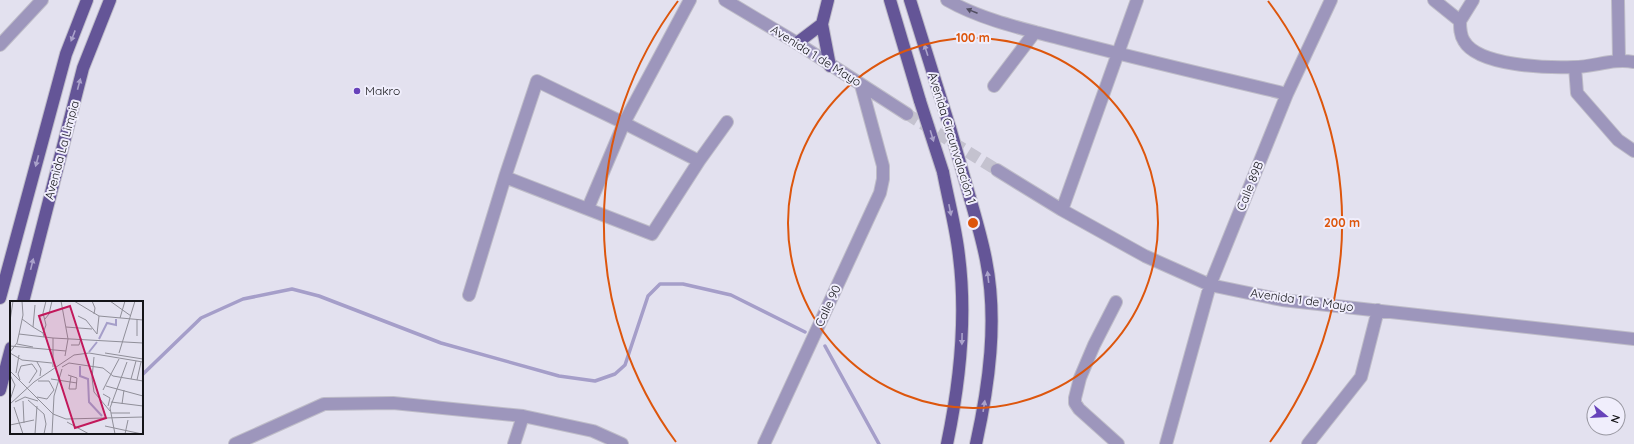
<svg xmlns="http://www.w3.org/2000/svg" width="1634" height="444" font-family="Quicksand,sans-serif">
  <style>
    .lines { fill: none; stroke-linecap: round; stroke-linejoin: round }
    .stream { stroke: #a59ec9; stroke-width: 3.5 }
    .minor-tunnel { stroke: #c4c2cf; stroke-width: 12; stroke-dasharray: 12 6; stroke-linecap: butt }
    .minor-casing { stroke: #bebcc8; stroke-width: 14 }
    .major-casing { stroke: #bebcc8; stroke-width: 14 }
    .minor { stroke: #9d96bc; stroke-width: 12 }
    .major { stroke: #645597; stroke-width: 12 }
    .major-bridge-casing { stroke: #bebcc8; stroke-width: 14; stroke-linecap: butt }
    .major-bridge { stroke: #645597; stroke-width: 12 }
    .oneway { fill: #524e62 }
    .oneway2 { fill: #aaa2ca }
    .ring { fill: none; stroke: #dd560d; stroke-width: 2 }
    .poi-dot { fill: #6742ba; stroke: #f0eefc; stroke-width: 1.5 }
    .labels { text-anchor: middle; stroke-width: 4; stroke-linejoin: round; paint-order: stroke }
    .street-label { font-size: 12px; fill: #141418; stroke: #f0eefc }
    .poi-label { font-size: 12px; fill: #141418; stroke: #f0eefc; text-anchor: start }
    .inset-river { fill: none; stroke: #a59ec9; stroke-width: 2 }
    .inset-road { fill: none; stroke: #908f99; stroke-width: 1 }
    .view { fill: #c2185b; fill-opacity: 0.15; stroke: #c2185b; stroke-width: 2 }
    .inset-edge { fill: none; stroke: #141418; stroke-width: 2 }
    .centre { fill: #dd560d; stroke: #f0eefc; stroke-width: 2 }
    .ring-label { font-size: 12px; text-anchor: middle; font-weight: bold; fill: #dd560d; stroke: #f0eefc; stroke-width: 4; stroke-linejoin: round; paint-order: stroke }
  </style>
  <rect width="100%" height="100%" fill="#e3e1ef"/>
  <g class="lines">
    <!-- stream -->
    <path class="stream" d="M825 346 879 444
      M142 375 201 318 243 299 292 289 319 296 441 343 559 376 595 381 615 374 625 365 648 296 660 284H683L731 295 805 332"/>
    <!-- minor-tunnel -->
    <path class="minor-tunnel" d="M907 114 997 170"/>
    <defs>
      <path id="minor" d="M725 0 797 43 907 114
        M947 0C982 20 1024 29 1062 39 1137 59 1212 76 1287 94L1210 285 1166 444
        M1434 0 1460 21C1460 28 1460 35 1464 41 1478 66 1547 68 1574 67 1594 67 1613 58 1634 62
        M1618 0 1619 60
        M1460 21 1473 0
        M0 45 42 0
        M1575 67 1577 93 1618 140 1634 151
        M994 86 1035 32
        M1287 94 1331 0
        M699 161 624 123 537 81 505 177 652 234 699 161 727 122
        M997 170 1062 210 1145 256 1210 285 1282 300 1634 339
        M588 208 624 123 690 0
        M1062 210 1137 0
        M469 295 505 177
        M1116 302 1094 345 1080 378 1075 398V403L1079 409 1118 444
        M235 444 324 404 393 403 523 416 593 431 622 444
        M514 444 523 416
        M764 444 880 193 883 179V166L861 85
        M1308 444 1361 377 1378 310"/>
      <path id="major" d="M828 0 822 24 830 66
        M890 0 920 101
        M910 0 950 128
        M797 43 822 24
        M943 172C948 199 956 228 959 256 967 319 960 382 947 444
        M970 198C976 219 982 239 986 260 998 320 989 385 976 444
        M0 298 66 54 87 0
        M23 302 83 68 110 0
        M0 390 11 348"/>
    </defs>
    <!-- minor casing -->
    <use href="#minor" class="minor-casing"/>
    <!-- major casing -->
    <use href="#major" class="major-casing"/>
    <!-- minor -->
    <use href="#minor" class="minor"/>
    <!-- major -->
    <use href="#major" class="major"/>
    <defs>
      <path id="major-bridge" d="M920 101 943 172
        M950 128 970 198"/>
    </defs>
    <!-- major-bridge casing -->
    <use href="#major-bridge" class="major-bridge-casing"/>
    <!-- major-bridge -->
    <use href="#major-bridge" class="major-bridge"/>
  </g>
  <!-- one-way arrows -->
  <defs><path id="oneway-solid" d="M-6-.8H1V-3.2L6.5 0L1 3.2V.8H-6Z"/></defs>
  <use class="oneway" href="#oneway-solid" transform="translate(972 11) rotate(-158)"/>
  <g class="oneway2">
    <use href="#oneway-solid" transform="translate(73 36) rotate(111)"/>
    <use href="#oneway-solid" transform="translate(926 50) rotate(-108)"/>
    <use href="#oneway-solid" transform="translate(79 84) rotate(-75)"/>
    <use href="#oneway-solid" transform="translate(932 136) rotate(73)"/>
    <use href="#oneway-solid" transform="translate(37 161) rotate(105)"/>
    <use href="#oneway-solid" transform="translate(950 210) rotate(79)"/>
    <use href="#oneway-solid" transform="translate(32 264) rotate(-76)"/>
    <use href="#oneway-solid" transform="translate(988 277) rotate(-97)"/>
    <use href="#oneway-solid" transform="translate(962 339) rotate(91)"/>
    <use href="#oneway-solid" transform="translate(984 406) rotate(-81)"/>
  </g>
  <!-- distance rings -->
  <g class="ring">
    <circle cx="973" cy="223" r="185"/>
    <path d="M676 442A369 369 0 0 1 678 1M1268 1A369 369 0 0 1 1270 442"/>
  </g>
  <!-- markers -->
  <circle class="poi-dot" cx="357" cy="91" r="4"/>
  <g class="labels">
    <!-- street labels -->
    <g class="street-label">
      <text transform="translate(816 56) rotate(32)" y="4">Avenida 1 de Mayo</text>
      <text transform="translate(952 138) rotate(73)" y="4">Avenida Circunvalación 1</text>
      <text transform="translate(62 150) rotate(-75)" y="4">Avenida La Limpia</text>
      <text transform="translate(1250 186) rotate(-68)" y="4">Calle 89B</text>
      <text transform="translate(1302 300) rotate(8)" y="4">Avenida 1 de Mayo</text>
      <text transform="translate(828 306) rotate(-65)" y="4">Calle 90</text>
    </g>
    <!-- poi labels -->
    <g class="poi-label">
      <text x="365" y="95">Makro</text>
    </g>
  </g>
  <!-- overview -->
  <g transform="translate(10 301)">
    <rect width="133" height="133" fill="#e3e1ef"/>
    <path class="inset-river" d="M89 38 97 22 106 24V18M79 51 87 41M70 65V75L78 78 79 101 92 115"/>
    <path class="inset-road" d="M51 0 58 38 55 55M64 0 89 15 133 19M82 0 85 7 84 13M100 0 121 15M25 4 23 26 33 32 34 36M68 15 76 19 87 33M110 17 115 0M12 18 23 26M35 18 39 13 42 0M0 20 3 0M133 25V56M56 26 82 28M33 32 36 24 33 12 36 0M9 33 43 37M87 33 89 15M127 35V18M7 43 23 46M61 44H69L71 37M0 45 56 50M0 51 7 42 9 33 13 14 12 0M0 52 12 59 42 62M95 52 133 58M109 52 125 0M84 56 82 77 84 91 100 110M27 61 31 68 30 75M43 66V37L133 42M52 66 59 62 93 67 103 75 133 80M0 70 43 113 56 118 133 116M6 72 9 54M101 73 109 58M0 74 5 84 0 99M58 74 67 77 66 88H59L61 75M41 78 67 82M121 78 126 60M10 79 8 73 11 65 22 63 27 70 19 82M127 79 131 61M96 85 133 95M93 89 101 73M93 93 100 97 98 105M27 96 37 98 44 89 39 80H28M18 99 34 113 36 123 34 133M13 100 14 122M5 101 15 96 28 100M101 101 133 105M0 103 24 81 64 54 79 52 133 61M112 103 114 89M4 106 13 133M101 112H120M57 121 79 133M0 124 24 119M95 125 132 133M25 133 27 105M42 133 44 95 52 68M105 133 100 107 117 61M115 133 118 119"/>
    <path class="view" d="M60 5 96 117 65 127 29 15Z"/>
    <rect width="133" height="133" class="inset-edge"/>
  </g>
  <circle cx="973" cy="223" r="6" class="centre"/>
  <g class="ring-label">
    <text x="973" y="42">100 m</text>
    <text x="1342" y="227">200 m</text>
  </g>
  <!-- north arrow -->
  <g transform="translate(1606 416) rotate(108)"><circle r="19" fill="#f0eefc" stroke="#9897a1"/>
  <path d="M0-3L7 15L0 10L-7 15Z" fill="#6742ba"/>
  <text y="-6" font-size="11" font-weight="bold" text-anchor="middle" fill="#141418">N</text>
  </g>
</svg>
